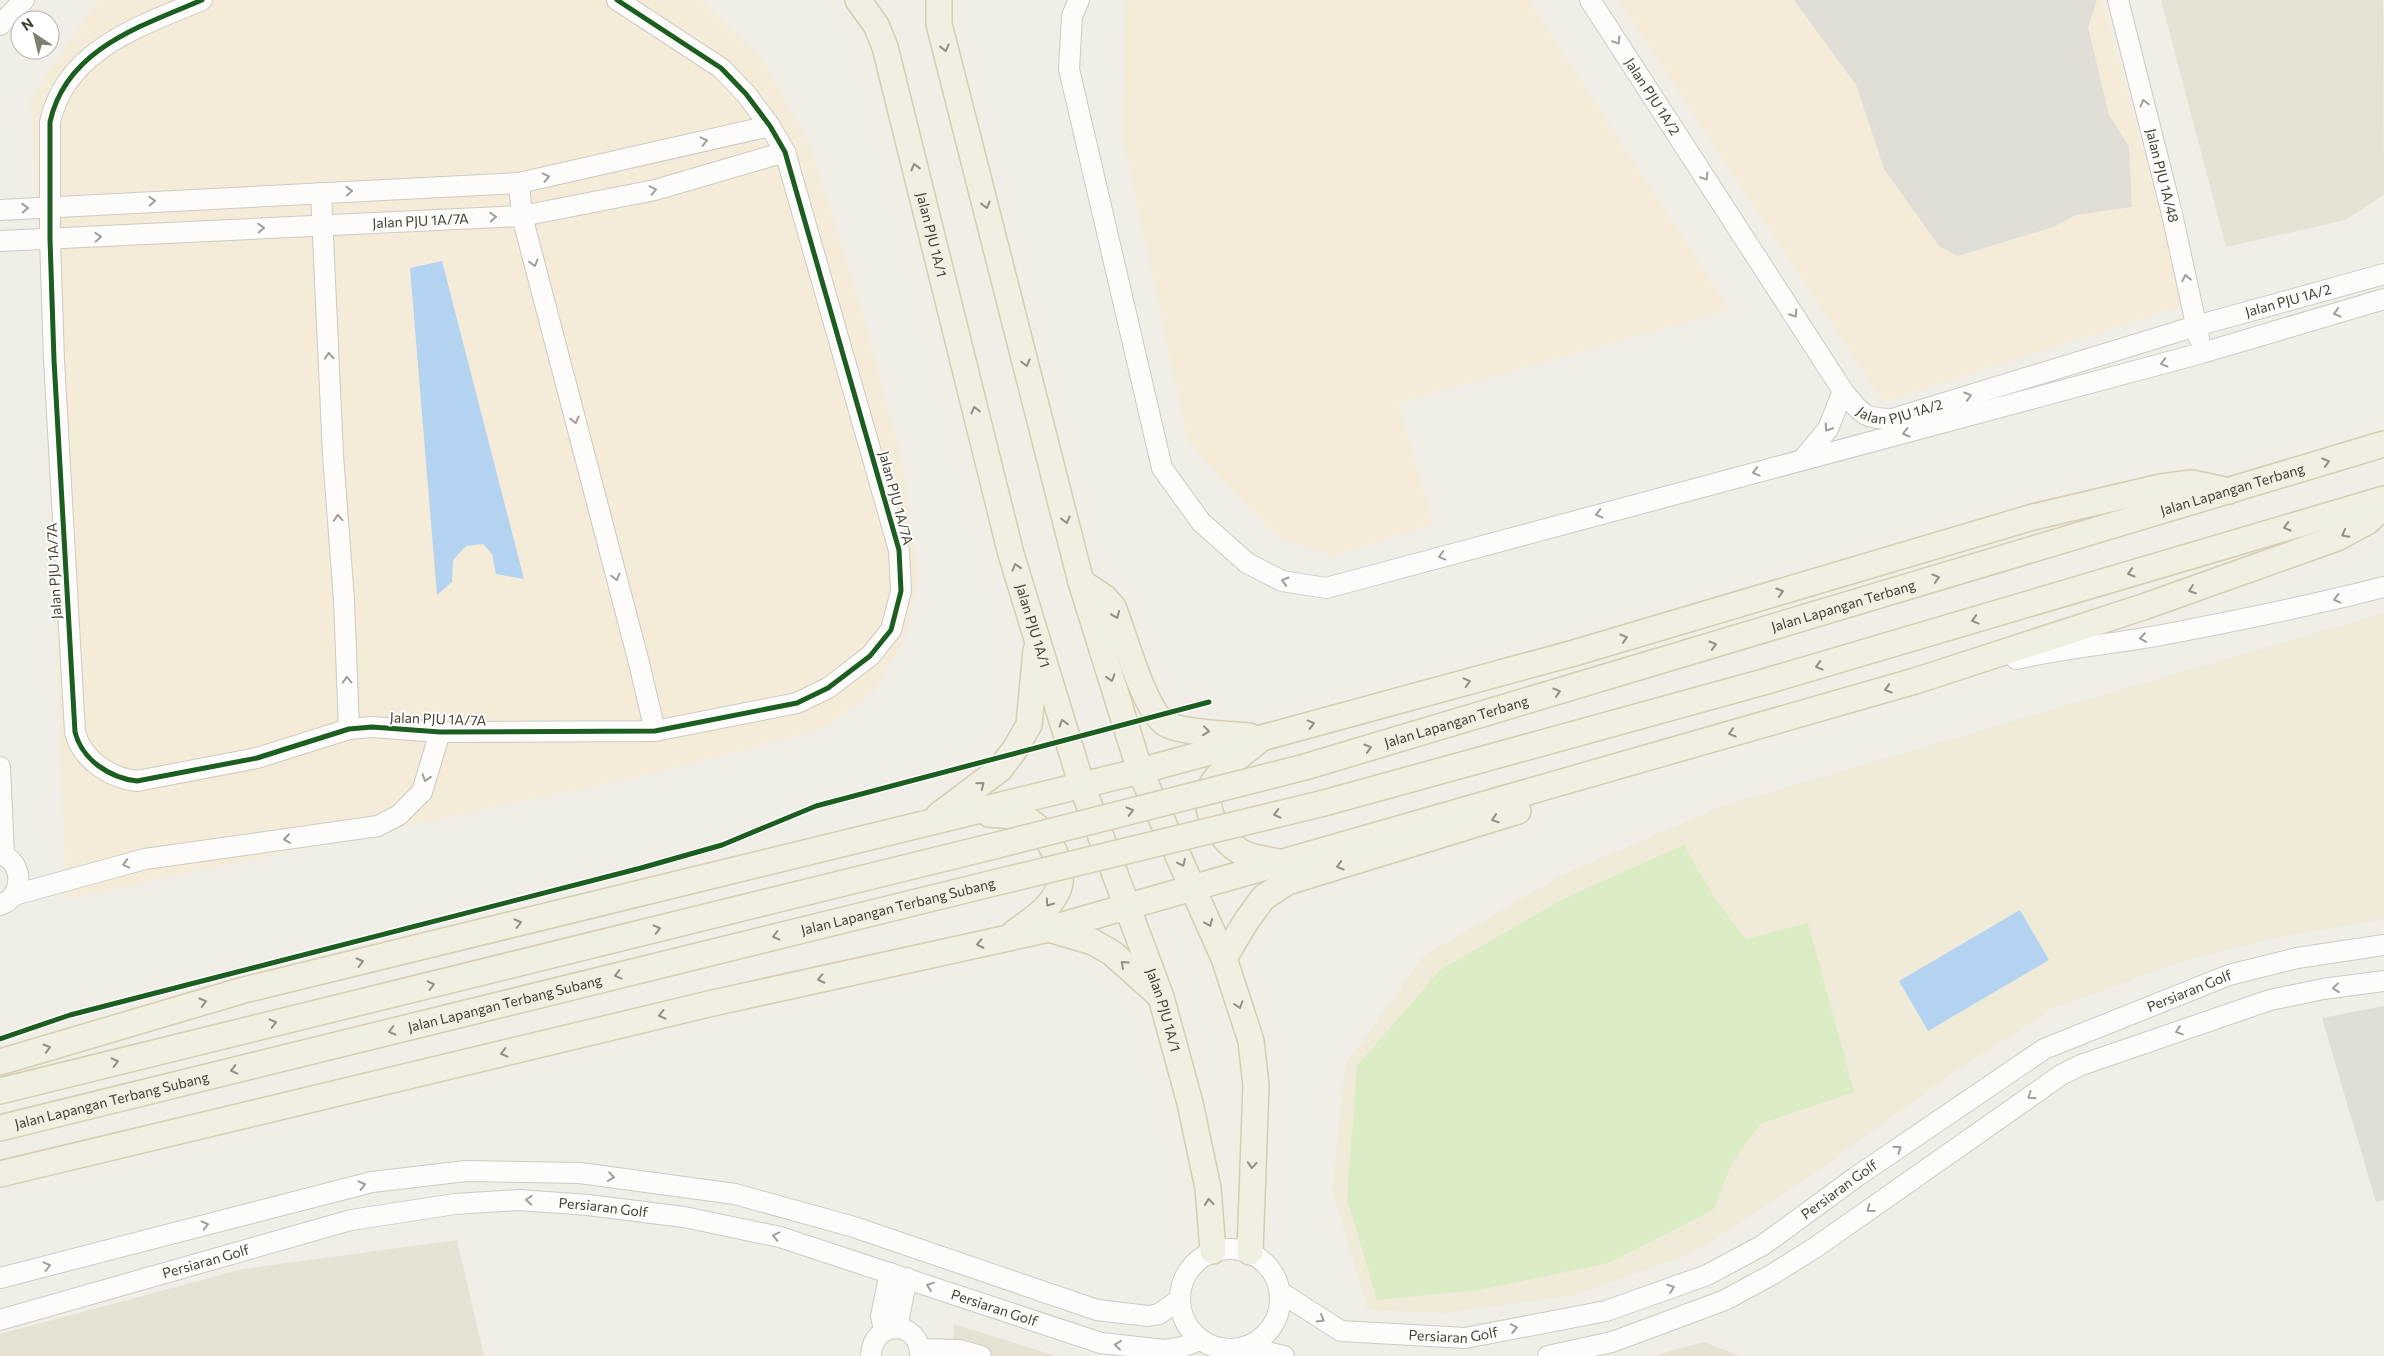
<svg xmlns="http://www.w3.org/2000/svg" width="2384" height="1356" font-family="Commissioner,sans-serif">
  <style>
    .residential { fill: #e5e1d3 }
    .commercial { fill: #f4ecd8 }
    .education { fill: #efebd8 }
    .green { fill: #d9ecc4 }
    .parking { fill: #dfddd6 }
    .water { fill: #b4d3f1 }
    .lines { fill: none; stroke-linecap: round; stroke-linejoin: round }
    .minor-casing { stroke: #cccac2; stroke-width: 22 }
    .major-casing { stroke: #d4cdb2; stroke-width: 28 }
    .minor { stroke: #fdfcfb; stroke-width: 20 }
    .major { stroke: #f1eee2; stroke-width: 25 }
    .major-bridge-casing { stroke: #d4cdb2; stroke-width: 28; stroke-linecap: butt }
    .major-bridge { stroke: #f1eee2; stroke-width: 25 }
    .cycleway-casing { stroke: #fff; stroke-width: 8 }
    .cycleway { stroke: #1b5e20; stroke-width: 5 }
    .oneway { stroke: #a29e97 }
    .oneway2 { stroke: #938e82 }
    .labels { text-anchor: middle; stroke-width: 4; stroke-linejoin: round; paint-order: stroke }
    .street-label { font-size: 14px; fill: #464033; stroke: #fff }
  </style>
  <rect width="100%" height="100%" fill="#f0eee6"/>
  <!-- residential -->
  <path class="residential" d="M2161 0H2383L2384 195 2345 220 2226 247Z
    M457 1240 484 1356H0V1334L243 1269Z
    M954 1324 1056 1356H952Z
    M1704 1342 1740 1356H1653Z"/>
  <!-- commercial -->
  <path class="commercial" d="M98 0H702L762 59 809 142 862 310 902 461 919 577 905 639 873 693 820 730 646 775 66 899 44 301 30 99Z
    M1125 0H1529L1730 310 1398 403 1434 524 1333 556 1276 537 1188 442 1123 140Z
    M1618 0H2103L2185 305 1883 402Z"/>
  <!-- education -->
  <path class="education" d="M2384 613V919L2269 939 2181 962 2049 1010 1940 1082 1820 1169 1689 1255 1570 1296 1445 1313 1368 1310 1332 1190 1345 1065 1424 956 1564 874 1722 806Z"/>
  <!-- green -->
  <path class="green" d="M1684 845 1713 896 1746 939 1808 923 1854 1092 1760 1124 1732 1163 1713 1210 1609 1263 1479 1290 1377 1300 1347 1198 1357 1066 1440 970 1565 898Z"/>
  <!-- parking -->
  <path class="parking" d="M1794 0H2097L2088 27 2109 115 2129 147 2132 207 2076 215 2053 227 1958 256 1939 246 1884 169 1856 85Z
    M2384 1006V1200L2376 1202 2322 1018Z"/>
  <!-- water -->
  <path class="water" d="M442 261 524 579 496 574 492 554 483 544 466 546 453 560 452 582 437 595 410 268Z
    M2020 910 2049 960 1928 1031 1899 981Z"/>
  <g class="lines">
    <defs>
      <g id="minor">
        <path d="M202 0C141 26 66 49 50 122V239L54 360 75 732C82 760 110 778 137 781L257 758 349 729 372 727 440 732 655 731 797 703 828 688 870 656 891 630 901 591 899 550 785 152 770 126 746 94 721 68 617 0"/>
        <path d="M1079 0 1072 16 1069 69 1162 468 1201 522 1247 563 1282 581 1326 588 2202 353 2384 299"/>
        <path id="s1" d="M1590 0 1843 391C1861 413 1863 419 1892 419L2196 326 2384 274"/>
        <path id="s2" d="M2118 0 2172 214 2199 338"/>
        <path d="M0 25 24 0"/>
        <path d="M519 183 522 216 639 663 655 731"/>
        <path d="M321 193 333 455 344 600 349 729"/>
        <path d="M0 210 519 183 770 126"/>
        <path id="s3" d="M0 241 522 216 655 190 785 152"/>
        <path d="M1803 459 1828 429 1843 391"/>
        <path d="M2016 659C2064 648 2113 644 2162 635 2236 621 2310 606 2384 587"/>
        <path d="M0 767 4 855"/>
        <path d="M0 854C25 862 24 897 0 905"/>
        <path d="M14 895 145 859 378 826 399 815 422 792 440 732"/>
        <circle cx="1230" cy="1299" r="50"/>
        <path d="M0 1278 372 1182 466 1171 580 1173 735 1194 854 1227 1097 1310 1148 1316 1159 1314 1179 1300"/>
        <path id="s4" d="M1280 1292 1341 1331 1465 1338 1606 1311 1707 1275 1763 1245 1856 1177 2044 1049 2229 975 2297 958 2384 945"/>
        <path id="s5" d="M0 1320 351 1220 455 1204 519 1200 588 1205 684 1217 780 1237 1101 1343 1165 1350 1182 1347 1200 1340"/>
        <path d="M900 1328 899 1317 907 1278"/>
        <path d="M884 1330 881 1316 890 1273"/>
        <path d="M1244 1347 1284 1356"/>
        <path d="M920 1349 959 1350 981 1356"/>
        <path d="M871 1356C872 1319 921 1319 920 1356"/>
        <path d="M1548 1356 1612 1342 1725 1300 1773 1274 1816 1247 2061 1075 2081 1065 2270 1000 2323 989 2384 981"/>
      </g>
      <g id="major">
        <path id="s6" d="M858 0 876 25 885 47 1011 554 1082 786 1161 997 1190 1103 1208 1188 1213 1251"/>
        <path d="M939 0V24L1081 582 1140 771 1224 958 1251 1041 1256 1085 1250 1252"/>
        <path d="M1081 582 1105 598 1113 607C1124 633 1144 711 1166 724 1182 733 1229 734 1249 736"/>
        <path d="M1257 742C1243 753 1214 774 1209 791 1204 814 1222 841 1241 852 1251 858 1267 859 1278 862"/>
        <path id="s7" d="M1305 767 2384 444"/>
        <path d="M1324 803 1767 681 2384 499"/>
        <path d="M989 814C1001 815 1017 815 1027 820 1048 830 1067 868 1058 890 1050 909 1030 921 1014 933"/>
        <path d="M939 815 1000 769 1015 749 1029 725 1036 650"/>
        <path d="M1049 929 1093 942 1112 953 1159 995"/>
        <path d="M1224 958 1247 920 1263 898 1287 882 1518 811"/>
        <path d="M0 1062 244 990 1140 771 1574 653 2033 517 2161 487 2192 483 2229 491"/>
        <path d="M0 1091 998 845"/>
        <path id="s8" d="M0 1128 1010 879"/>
        <path d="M0 1174 713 1003 1049 929 1915 681 2143 607 2337 538 2367 522 2384 506"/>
      </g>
    </defs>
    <!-- minor casing -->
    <use href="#minor" class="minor-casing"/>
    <!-- major casing -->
    <use href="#major" class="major-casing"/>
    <!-- minor -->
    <use href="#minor" class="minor"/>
    <!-- major -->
    <use href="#major" class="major"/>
    <defs>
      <path id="major-bridge" d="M998 845 1305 767
        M1010 879 1324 803"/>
    </defs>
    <!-- major-bridge casing -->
    <use href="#major-bridge" class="major-bridge-casing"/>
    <!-- major-bridge -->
    <use href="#major-bridge" class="major-bridge"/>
    <defs>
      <path id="cycleway" d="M202 0C141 26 66 49 50 122V239L54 360 75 732C82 760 110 778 137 781L257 758 349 729 372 727 440 732 655 731 797 703 828 688 870 656 891 630 901 591 899 550 785 152 770 126 746 94 721 68 617 0
        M0 1039 70 1015 641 868 722 845 816 806 1209 702"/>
    </defs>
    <!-- cycleway casing -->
    <use href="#cycleway" class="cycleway-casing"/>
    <!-- cycleway -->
    <use href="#cycleway" class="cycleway"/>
  </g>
  <!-- one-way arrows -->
  <defs><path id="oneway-chevron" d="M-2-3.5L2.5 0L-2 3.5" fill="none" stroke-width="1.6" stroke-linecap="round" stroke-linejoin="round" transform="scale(1.25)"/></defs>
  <g class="oneway">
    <use href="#oneway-chevron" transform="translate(1617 41) rotate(57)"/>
    <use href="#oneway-chevron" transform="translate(2144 103) rotate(-105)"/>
    <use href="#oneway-chevron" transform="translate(704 141) rotate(-13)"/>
    <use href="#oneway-chevron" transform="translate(546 177) rotate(-13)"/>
    <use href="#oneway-chevron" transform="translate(1705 177) rotate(57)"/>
    <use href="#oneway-chevron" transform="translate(653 190) rotate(-13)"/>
    <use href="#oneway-chevron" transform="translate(349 191) rotate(-3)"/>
    <use href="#oneway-chevron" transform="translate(152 201) rotate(-3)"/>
    <use href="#oneway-chevron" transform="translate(25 208) rotate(-4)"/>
    <use href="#oneway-chevron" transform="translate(493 217) rotate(-3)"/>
    <use href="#oneway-chevron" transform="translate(261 228) rotate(-3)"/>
    <use href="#oneway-chevron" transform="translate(98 237) rotate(-3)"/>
    <use href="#oneway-chevron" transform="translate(534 263) rotate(75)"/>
    <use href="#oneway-chevron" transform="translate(2186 278) rotate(-102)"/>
    <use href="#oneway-chevron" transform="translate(2337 313) rotate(164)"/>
    <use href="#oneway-chevron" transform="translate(1794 314) rotate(57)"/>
    <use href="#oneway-chevron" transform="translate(329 356) rotate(-93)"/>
    <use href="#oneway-chevron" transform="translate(2164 363) rotate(165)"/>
    <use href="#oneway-chevron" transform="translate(1968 396) rotate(-17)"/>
    <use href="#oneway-chevron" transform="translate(575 420) rotate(75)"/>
    <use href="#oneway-chevron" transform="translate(1828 428) rotate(123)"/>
    <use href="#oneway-chevron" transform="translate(1906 433) rotate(166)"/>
    <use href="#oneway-chevron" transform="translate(1756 472) rotate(165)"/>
    <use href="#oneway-chevron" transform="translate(1599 514) rotate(165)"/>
    <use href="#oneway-chevron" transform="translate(338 518) rotate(-94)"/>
    <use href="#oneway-chevron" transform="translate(1442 556) rotate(165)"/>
    <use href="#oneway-chevron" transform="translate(616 577) rotate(75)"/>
    <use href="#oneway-chevron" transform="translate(1285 581) rotate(-164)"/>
    <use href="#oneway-chevron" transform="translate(2337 599) rotate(166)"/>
    <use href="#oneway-chevron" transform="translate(2143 638) rotate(172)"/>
    <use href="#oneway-chevron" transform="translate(347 680) rotate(-92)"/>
    <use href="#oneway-chevron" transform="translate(426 778) rotate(107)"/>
    <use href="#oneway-chevron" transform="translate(287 839) rotate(172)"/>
    <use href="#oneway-chevron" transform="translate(126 864) rotate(165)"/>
    <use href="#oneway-chevron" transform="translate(2336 988) rotate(173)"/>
    <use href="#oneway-chevron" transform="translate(2179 1031) rotate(161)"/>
    <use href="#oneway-chevron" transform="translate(2031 1096) rotate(145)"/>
    <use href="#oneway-chevron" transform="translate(1898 1149) rotate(-34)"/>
    <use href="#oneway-chevron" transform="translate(611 1177) rotate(8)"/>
    <use href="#oneway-chevron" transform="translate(362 1185) rotate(-14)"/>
    <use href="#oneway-chevron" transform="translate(529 1200) rotate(-176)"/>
    <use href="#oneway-chevron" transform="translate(1870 1209) rotate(144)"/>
    <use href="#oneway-chevron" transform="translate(205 1225) rotate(-14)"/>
    <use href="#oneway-chevron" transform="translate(776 1236) rotate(-167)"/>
    <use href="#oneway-chevron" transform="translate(47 1266) rotate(-14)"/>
    <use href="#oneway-chevron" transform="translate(930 1286) rotate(-161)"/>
    <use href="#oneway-chevron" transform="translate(1671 1288) rotate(-19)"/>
    <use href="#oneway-chevron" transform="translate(1321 1319) rotate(30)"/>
    <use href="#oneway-chevron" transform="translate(1514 1328) rotate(-11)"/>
    <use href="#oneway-chevron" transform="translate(1118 1345) rotate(-174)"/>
  </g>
  <g class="oneway2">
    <use href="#oneway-chevron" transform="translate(945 48) rotate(76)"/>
    <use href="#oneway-chevron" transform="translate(915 167) rotate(-104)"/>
    <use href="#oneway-chevron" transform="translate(986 205) rotate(76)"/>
    <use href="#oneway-chevron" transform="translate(1026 363) rotate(75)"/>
    <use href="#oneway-chevron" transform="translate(975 410) rotate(-104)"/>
    <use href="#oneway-chevron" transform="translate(2326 462) rotate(-17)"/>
    <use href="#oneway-chevron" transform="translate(1066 520) rotate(76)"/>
    <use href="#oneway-chevron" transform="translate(2287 527) rotate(164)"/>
    <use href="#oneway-chevron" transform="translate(2345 534) rotate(152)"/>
    <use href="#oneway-chevron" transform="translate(1016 567) rotate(-107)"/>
    <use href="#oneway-chevron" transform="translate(2131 573) rotate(164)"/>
    <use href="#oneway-chevron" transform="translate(1936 578) rotate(-17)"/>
    <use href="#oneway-chevron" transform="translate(2192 590) rotate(160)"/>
    <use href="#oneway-chevron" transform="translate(1780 592) rotate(-17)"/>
    <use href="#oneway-chevron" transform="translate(1116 615) rotate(68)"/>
    <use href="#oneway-chevron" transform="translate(1975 620) rotate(164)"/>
    <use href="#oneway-chevron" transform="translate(1624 638) rotate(-17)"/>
    <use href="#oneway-chevron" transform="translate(1713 645) rotate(-17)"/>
    <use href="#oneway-chevron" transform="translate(1819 666) rotate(164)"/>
    <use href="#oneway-chevron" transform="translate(1111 678) rotate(73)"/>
    <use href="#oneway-chevron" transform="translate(1467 682) rotate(-15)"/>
    <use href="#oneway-chevron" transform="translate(1888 689) rotate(164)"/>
    <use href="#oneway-chevron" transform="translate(1557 692) rotate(-17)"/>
    <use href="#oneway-chevron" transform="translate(1063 723) rotate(-107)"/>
    <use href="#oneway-chevron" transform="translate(1311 724) rotate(-15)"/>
    <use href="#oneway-chevron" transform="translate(1206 731) rotate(6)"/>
    <use href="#oneway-chevron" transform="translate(1732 733) rotate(164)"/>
    <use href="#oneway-chevron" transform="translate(1368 748) rotate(-17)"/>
    <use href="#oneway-chevron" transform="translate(981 785) rotate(-39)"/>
    <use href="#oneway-chevron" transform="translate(1130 811) rotate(-14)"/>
    <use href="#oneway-chevron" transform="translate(1277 814) rotate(166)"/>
    <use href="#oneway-chevron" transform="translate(1495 819) rotate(162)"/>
    <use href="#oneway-chevron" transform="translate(1182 863) rotate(65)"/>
    <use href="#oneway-chevron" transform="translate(1340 866) rotate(163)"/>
    <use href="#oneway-chevron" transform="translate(1049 903) rotate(125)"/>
    <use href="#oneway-chevron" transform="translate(518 923) rotate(-14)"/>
    <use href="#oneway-chevron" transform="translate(1209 923) rotate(67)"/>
    <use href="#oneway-chevron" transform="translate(657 929) rotate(-14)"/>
    <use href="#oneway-chevron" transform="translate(776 936) rotate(166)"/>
    <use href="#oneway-chevron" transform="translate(980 944) rotate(168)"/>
    <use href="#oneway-chevron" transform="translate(360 962) rotate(-14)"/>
    <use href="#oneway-chevron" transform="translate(1124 964) rotate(-138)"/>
    <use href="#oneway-chevron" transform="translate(618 975) rotate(166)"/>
    <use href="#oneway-chevron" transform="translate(821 979) rotate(168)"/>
    <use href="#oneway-chevron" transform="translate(431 985) rotate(-14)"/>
    <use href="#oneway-chevron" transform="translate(203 1002) rotate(-16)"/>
    <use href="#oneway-chevron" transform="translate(1239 1005) rotate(72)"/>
    <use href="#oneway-chevron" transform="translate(662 1015) rotate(166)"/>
    <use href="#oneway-chevron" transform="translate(273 1023) rotate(-14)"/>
    <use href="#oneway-chevron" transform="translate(392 1031) rotate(166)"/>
    <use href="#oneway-chevron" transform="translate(47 1048) rotate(-16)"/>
    <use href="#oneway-chevron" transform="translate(504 1053) rotate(166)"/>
    <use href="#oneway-chevron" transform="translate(115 1062) rotate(-14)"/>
    <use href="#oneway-chevron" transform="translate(234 1070) rotate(166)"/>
    <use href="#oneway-chevron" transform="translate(1252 1165) rotate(94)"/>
    <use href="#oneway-chevron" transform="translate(1209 1202) rotate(-95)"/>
  </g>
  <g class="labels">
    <!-- street labels -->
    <g class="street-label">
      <text dy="5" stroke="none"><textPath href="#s1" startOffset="115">Jalan PJU 1A/2</textPath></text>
      <text dy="5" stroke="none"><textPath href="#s2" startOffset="181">Jalan PJU 1A/48</textPath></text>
      <text dy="5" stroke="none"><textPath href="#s3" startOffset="421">Jalan PJU 1A/7A</textPath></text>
      <text dy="5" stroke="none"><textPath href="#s6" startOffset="248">Jalan PJU 1A/1</textPath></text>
      <text dy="5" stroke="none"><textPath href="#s1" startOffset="939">Jalan PJU 1A/2</textPath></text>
      <text dy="5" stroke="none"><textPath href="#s1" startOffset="534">Jalan PJU 1A/2</textPath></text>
      <text dy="5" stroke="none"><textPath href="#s7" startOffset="968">Jalan Lapangan Terbang</textPath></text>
      <text transform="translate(896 498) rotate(75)" y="5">Jalan PJU 1A/7A</text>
      <text transform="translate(54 571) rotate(-93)" y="5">Jalan PJU 1A/7A</text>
      <text dy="5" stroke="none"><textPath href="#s7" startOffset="562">Jalan Lapangan Terbang</textPath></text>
      <text dy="5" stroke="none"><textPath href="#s6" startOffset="652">Jalan PJU 1A/1</textPath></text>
      <text transform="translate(438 719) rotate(2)" y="5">Jalan PJU 1A/7A</text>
      <text dy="5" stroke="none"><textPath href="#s7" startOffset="158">Jalan Lapangan Terbang</textPath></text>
      <text dy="5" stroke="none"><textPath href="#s8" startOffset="925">Jalan Lapangan Terbang Subang</textPath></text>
      <text dy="5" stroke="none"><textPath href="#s4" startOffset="1010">Persiaran Golf</textPath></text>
      <text dy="5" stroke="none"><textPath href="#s8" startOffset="520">Jalan Lapangan Terbang Subang</textPath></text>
      <text dy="5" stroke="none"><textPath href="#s6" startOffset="1058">Jalan PJU 1A/1</textPath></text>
      <text dy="5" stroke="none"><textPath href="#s8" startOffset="115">Jalan Lapangan Terbang Subang</textPath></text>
      <text dy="5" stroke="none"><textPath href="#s4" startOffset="605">Persiaran Golf</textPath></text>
      <text dy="5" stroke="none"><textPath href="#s5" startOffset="619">Persiaran Golf</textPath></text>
      <text dy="5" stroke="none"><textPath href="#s5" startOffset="214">Persiaran Golf</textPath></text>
      <text dy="5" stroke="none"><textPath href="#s5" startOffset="1024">Persiaran Golf</textPath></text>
      <text dy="5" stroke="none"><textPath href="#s4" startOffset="185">Persiaran Golf</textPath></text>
    </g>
  </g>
  <!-- north arrow -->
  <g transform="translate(35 35) rotate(325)"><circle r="24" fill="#ffffff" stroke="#b5b3ad"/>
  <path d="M0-4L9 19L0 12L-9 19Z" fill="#827d72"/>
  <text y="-8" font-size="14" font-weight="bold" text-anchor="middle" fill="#464033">N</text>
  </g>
</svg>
